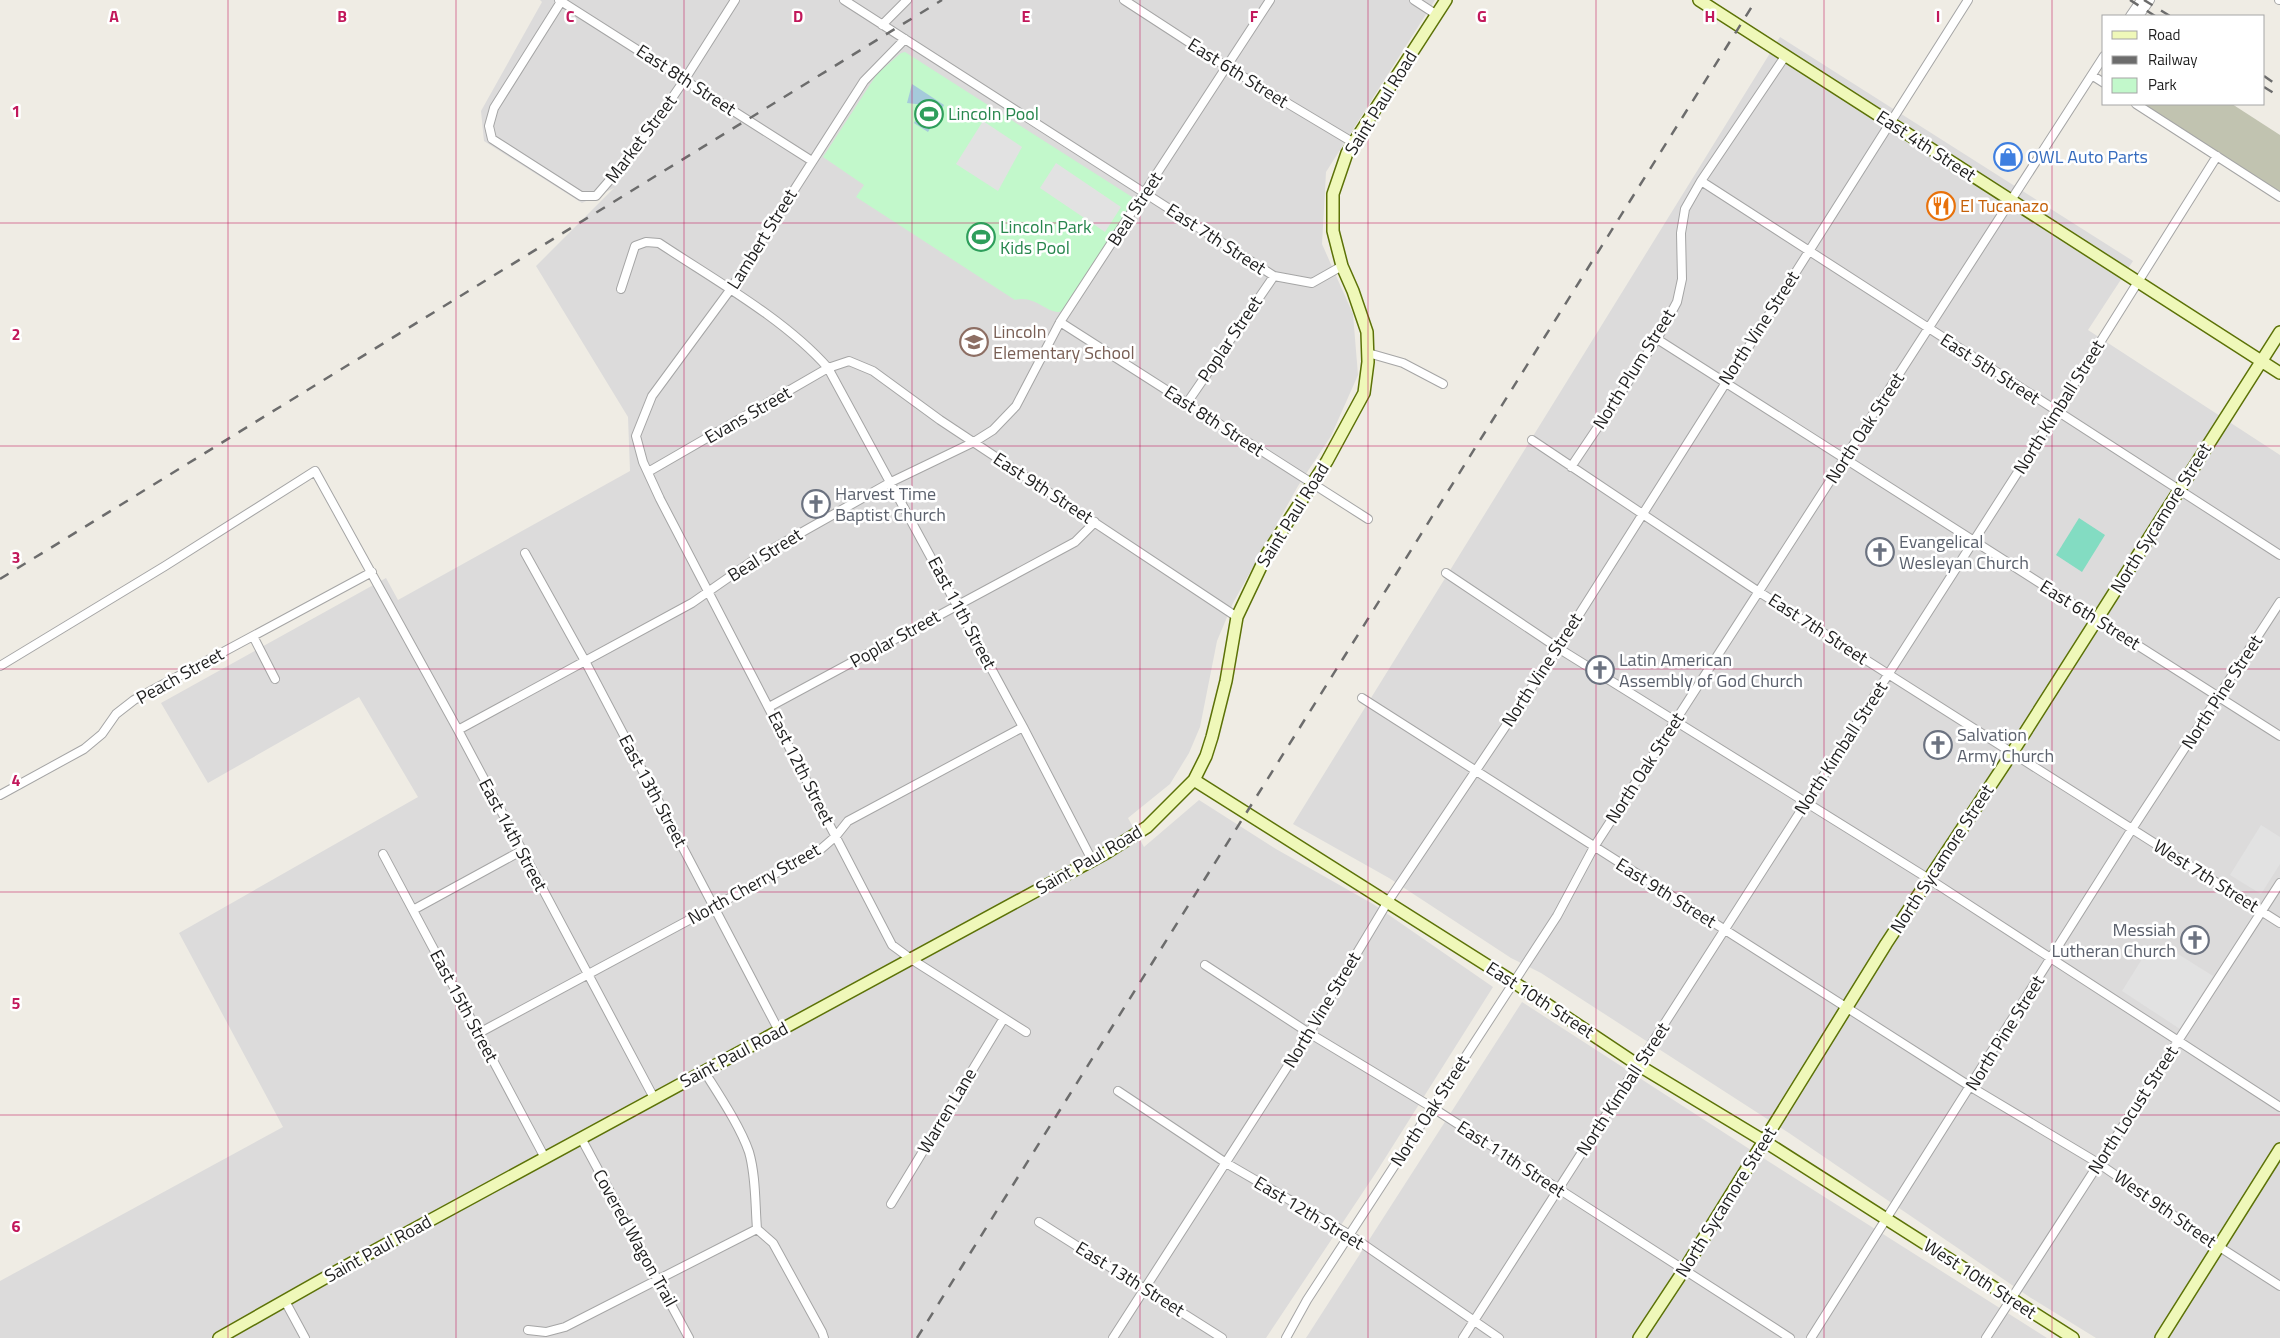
<svg xmlns="http://www.w3.org/2000/svg" width="2280" height="1338" font-family="'Titillium Web',sans-serif">
  <style>
    .residential { fill: #dcdbdb }
    .construction { fill: #c1c3b0 }
    .park { fill: #c2f8cb }
    .pitch { fill: #83dcc2 }
    .parking { fill: #e2e2e2 }
    .water { fill: #a5cadb }
    .lines { fill: none; stroke-linecap: round; stroke-linejoin: round }
    .street-casing { stroke: #a5a5a5; stroke-width: 10 }
    .secondary-casing { stroke: #5c7207; stroke-width: 14 }
    .street { stroke: #fff; stroke-width: 8 }
    .secondary { stroke: #eff8b9; stroke-width: 11 }
    .rail { stroke: #6c6c6c; stroke-width: 2.5; stroke-dasharray: 10 10; stroke-linecap: butt }
    .grid { fill: none; stroke: #c2185b; stroke-width: 1; stroke-opacity: 0.55 }
    .labels { text-anchor: middle; stroke-width: 5; stroke-linejoin: round; paint-order: stroke }
    .street-label { font-size: 18px; fill: #1e1e1e; stroke: #fff }
    .leisure-label { font-size: 18px; fill: #27864d; stroke: #fff; text-anchor: start }
    .shop-label { font-size: 18px; fill: #366cbe; stroke: #fff; text-anchor: start }
    .food-label { font-size: 18px; fill: #c56008; stroke: #fff; text-anchor: start }
    .education-label { font-size: 18px; fill: #785e54; stroke: #fff; text-anchor: start }
    .worship-label { font-size: 18px; fill: #5b616d; stroke: #fff; text-anchor: start }
    .grid-label { font-size: 16px; text-anchor: middle; font-weight: bold; fill: #c2185b; stroke: #fff; stroke-width: 5; stroke-linejoin: round; paint-order: stroke }
  </style>
  <rect width="100%" height="100%" fill="#efece4"/>
  <!-- residential -->
  <path class="residential" d="M540 0H1435L1326 172 1322 244 1353 314 1358 375 1331 436 1298 486 1233 603 1217 641 1200 727 1189 753 1170 784 1128 818 1144 847 1199 800 1276 849 1373 904 1493 987 1377 1171 1266 1338H0V1281L283 1127 179 933 418 797 359 697 208 783 161 703 386 578 398 600 630 471 628 417 536 266 614 188 582 203 484 141 481 111 542 2Z
    M1780 37 2133 261 2088 330 2280 455V1338H2096L2031 1298 1789 1133 1541 973 1511 958 1389 878 1293 824Z
    M1522 1002 1771 1163 2047 1338H1306Z"/>
  <!-- construction -->
  <path class="construction" d="M2143 104H2232L2280 135V193Z"/>
  <!-- park -->
  <path class="park" d="M905 52 1132 197 1133 201 1064 310C1051 319 1037 294 1015 300L856 197 864 185 823 157 877 74 901 53Z"/>
  <!-- pitch -->
  <path class="pitch" d="M2079 518 2105 535 2082 572 2056 555Z"/>
  <!-- parking -->
  <path class="parking" d="M983 121 1022 147 998 191 956 164Z
    M1056 163 1121 207 1105 232 1040 188Z
    M2261 825 2280 837V864L2261 894 2230 875Z
    M2149 948 2164 957 2170 949 2213 976 2180 1029 2122 991Z"/>
  <!-- water -->
  <path class="water" d="M912 84 944 105 928 132 914 123 925 105 907 103Z"/>
  <g class="lines">
    <defs>
      <path id="street" d="M559 0 812 161
        M562 0 494 108 489 126 492 139 581 196H596L640 145 685 79 735 0
        M844 0 1274 276 1312 283 1342 266
        M1124 0 1227 67 1354 143
        M1414 0 1437 15
        M2279 0H2280
        M2130 16 2141 0
        M2139 16 2150 0
        M882 25 907 0
        M905 39 864 81 730 290 652 396 636 436 643 462 660 499 892 945 911 959 1026 1032
        M2093 76 2104 83
        M2136 104 2280 197
        M1701 181 2280 555
        M621 289 635 246 646 242 659 243C713 279 785 319 828 368L1023 727 1092 860
        M1060 322 1368 519
        M1657 339 2280 736
        M1368 353 1403 363 1443 384
        M1187 403 1274 276
        M1532 440 1759 592 2280 923
        M1571 467 1657 339 1677 302 1682 279 1681 233 1685 209 1701 181 1786 55
        M648 472 828 368 849 361 873 371 940 420 1237 617
        M525 553 585 661 779 1031
        M1446 573 1558 648 1929 879 2280 1107
        M253 636 275 679
        M0 666 165 566 315 471 458 730 654 1098
        M1362 698 1971 1087 2098 1163 2218 1246 2280 1286
        M769 707 1075 542 1095 522
        M458 730 692 603 758 557 891 482 974 442 993 430 1016 406 1060 322 1270 0
        M0 795 84 749 102 734 116 714 134 700 372 572
        M383 854 545 1158
        M413 910 521 851
        M1205 965 1309 1033 1433 1108 1790 1338
        M479 1033 821 849 836 836 848 821 1023 727
        M704 1071C719 1095 740 1126 749 1152 756 1176 755 1204 757 1229
        M1118 1091 1226 1163 1350 1235 1499 1338
        M581 1138 689 1338
        M891 1204 1004 1018
        M1039 1222 1222 1338
        M757 1229 773 1243 822 1332 824 1338
        M285 1301 305 1338
        M528 1330 546 1332 565 1327 757 1229
        M1113 1338 1309 1033 1387 903 1558 648 1968 0
        M1286 1338 1307 1300 1557 916 1594 847 2104 56
        M1463 1338 2057 411 2217 156
        M1811 1338 2132 829 2280 602
        M1986 1338 2280 883"/>
      <path id="secondary" d="M1699 0 2280 373
        M1194 780 1515 983 1638 1065 1764 1141 2073 1338
        M219 1338 346 1266 1106 853 1147 827 1194 780 1206 756 1212 737 1226 681 1237 617 1267 554 1327 461 1364 393 1368 362 1367 332 1353 291 1342 266 1333 231V194L1347 153 1446 0
        M1639 1338 1684 1270 1886 944 2012 753 2280 332
        M2161 1338 2280 1149"/>
    </defs>
    <!-- street casing -->
    <use href="#street" class="street-casing"/>
    <!-- secondary casing -->
    <use href="#secondary" class="secondary-casing"/>
    <!-- street -->
    <use href="#street" class="street"/>
    <!-- secondary -->
    <use href="#secondary" class="secondary"/>
    <!-- rail -->
    <path class="rail" d="M2130 0 2155 16
      M2144 0 2170 16
      M2264 76 2280 87
      M2264 87 2280 97
      M0 579 942 0
      M917 1338 1756 0"/>
  </g>
  <!-- grid -->
  <path class="grid" d="M228 0V1338M456 0V1338M684 0V1338M912 0V1338M1140 0V1338M1368 0V1338M1596 0V1338M1824 0V1338M2052 0V1338M0 223H2280M0 446H2280M0 669H2280M0 892H2280M0 1115H2280"/>
  <!-- icons -->
  <defs>
    <symbol id="stadium-ring" viewBox="-11 -11 22 22"><circle r="9.5" fill="#fff" stroke="#2e9e5b" stroke-width="1.5"/><path d="M0-5a6.5 5 0 1 0 0 10a6.5 5 0 1 0 0-10ZM-3.5-1.8h7v3.6h-7Z" fill="#2e9e5b"/></symbol>
    <symbol id="shop-ring" viewBox="-11 -11 22 22"><circle r="9.5" fill="#fff" stroke="#3f7fe0" stroke-width="1.5"/><path d="M-5-2.5h2.3a2.7 3.5 0 0 1 5.4 0H5L5.5 6h-11ZM-1.5-2.5h3a1.5 2.3 0 0 0-3 0Z" fill="#3f7fe0"/></symbol>
    <symbol id="restaurant-ring" viewBox="-11 -11 22 22"><circle r="9.5" fill="#fff" stroke="#e8710a" stroke-width="1.5"/><path d="M-5-6h1v4h1v-4h1v4h1v-4h1v5L-1.5 .5V6h-2V.5L-5-1ZM5-6V6H3V1.5H1.5Q1.5-4 5-6Z" fill="#e8710a"/></symbol>
    <symbol id="school-ring" viewBox="-11 -11 22 22"><circle r="9.5" fill="#fff" stroke="#8d6e63" stroke-width="1.5"/><path d="M0-5L7-2L0 1L-7-2ZM-4 1L0 2.5L4 1V4Q0 6-4 4Z" fill="#8d6e63"/></symbol>
    <symbol id="church-ring" viewBox="-11 -11 22 22"><circle r="9.5" fill="#fff" stroke="#6b7280" stroke-width="1.5"/><path d="M-1.2-6h2.4v3.5h3.3v2.4h-3.3V6h-2.4V-.1h-3.3v-2.4h3.3Z" fill="#6b7280"/></symbol>
  </defs>
  <g fill-rule="evenodd">
    <use href="#stadium-ring" x="913" y="98" width="32" height="32"/>
    <use href="#shop-ring" x="1992" y="141" width="32" height="32"/>
    <use href="#restaurant-ring" x="1925" y="190" width="32" height="32"/>
    <use href="#stadium-ring" x="965" y="221" width="32" height="32"/>
    <use href="#school-ring" x="958" y="326" width="32" height="32"/>
    <use href="#church-ring" x="800" y="488" width="32" height="32"/>
    <use href="#church-ring" x="1864" y="536" width="32" height="32"/>
    <use href="#church-ring" x="1584" y="654" width="32" height="32"/>
    <use href="#church-ring" x="1922" y="729" width="32" height="32"/>
    <use href="#church-ring" x="2179" y="924" width="32" height="32"/>
  </g>
  <g class="labels">
    <!-- street labels -->
    <g class="street-label">
      <text transform="translate(1238 73) rotate(32)" y="6">East 6th Street</text>
      <text transform="translate(686 80) rotate(33)" y="6">East 8th Street</text>
      <text transform="translate(1381 103) rotate(-58)" y="6">Saint Paul Road</text>
      <text transform="translate(641 139) rotate(-53)" y="6">Market Street</text>
      <text transform="translate(1926 146) rotate(33)" y="6">East 4th Street</text>
      <text transform="translate(1135 209) rotate(-57)" y="6">Beal Street</text>
      <text transform="translate(762 239) rotate(-58)" y="6">Lambert Street</text>
      <text transform="translate(1216 239) rotate(33)" y="6">East 7th Street</text>
      <text transform="translate(1759 328) rotate(-57)" y="6">North Vine Street</text>
      <text transform="translate(1230 339) rotate(-56)" y="6">Poplar Street</text>
      <text transform="translate(1634 369) rotate(-58)" y="6">North Plum Street</text>
      <text transform="translate(1990 369) rotate(33)" y="6">East 5th Street</text>
      <text transform="translate(2059 407) rotate(-58)" y="6">North Kimball Street</text>
      <text transform="translate(748 415) rotate(-30)" y="6">Evans Street</text>
      <text transform="translate(1214 421) rotate(33)" y="6">East 8th Street</text>
      <text transform="translate(1865 428) rotate(-57)" y="6">North Oak Street</text>
      <text transform="translate(1043 488) rotate(33)" y="6">East 9th Street</text>
      <text transform="translate(1293 515) rotate(-58)" y="6">Saint Paul Road</text>
      <text transform="translate(2161 518) rotate(-58)" y="6">North Sycamore Street</text>
      <text transform="translate(765 555) rotate(-32)" y="6">Beal Street</text>
      <text transform="translate(962 613) rotate(62)" y="6">East 11th Street</text>
      <text transform="translate(2090 615) rotate(32)" y="6">East 6th Street</text>
      <text transform="translate(1818 629) rotate(33)" y="6">East 7th Street</text>
      <text transform="translate(895 639) rotate(-29)" y="6">Poplar Street</text>
      <text transform="translate(1542 670) rotate(-57)" y="6">North Vine Street</text>
      <text transform="translate(180 676) rotate(-29)" y="6">Peach Street</text>
      <text transform="translate(2222 692) rotate(-57)" y="6">North Pine Street</text>
      <text transform="translate(1841 748) rotate(-57)" y="6">North Kimball Street</text>
      <text transform="translate(801 768) rotate(63)" y="6">East 12th Street</text>
      <text transform="translate(1645 768) rotate(-57)" y="6">North Oak Street</text>
      <text transform="translate(653 791) rotate(62)" y="6">East 13th Street</text>
      <text transform="translate(513 835) rotate(62)" y="6">East 14th Street</text>
      <text transform="translate(1942 859) rotate(-57)" y="6">North Sycamore Street</text>
      <text transform="translate(1089 860) rotate(-30)" y="6">Saint Paul Road</text>
      <text transform="translate(2206 876) rotate(32)" y="6">West 7th Street</text>
      <text transform="translate(754 884) rotate(-29)" y="6">North Cherry Street</text>
      <text transform="translate(1666 893) rotate(32)" y="6">East 9th Street</text>
      <text transform="translate(1540 1000) rotate(33)" y="6">East 10th Street</text>
      <text transform="translate(464 1006) rotate(62)" y="6">East 15th Street</text>
      <text transform="translate(1322 1010) rotate(-59)" y="6">North Vine Street</text>
      <text transform="translate(2005 1033) rotate(-58)" y="6">North Pine Street</text>
      <text transform="translate(734 1055) rotate(-28)" y="6">Saint Paul Road</text>
      <text transform="translate(1623 1089) rotate(-57)" y="6">North Kimball Street</text>
      <text transform="translate(2133 1110) rotate(-57)" y="6">North Locust Street</text>
      <text transform="translate(947 1111) rotate(-59)" y="6">Warren Lane</text>
      <text transform="translate(1430 1111) rotate(-57)" y="6">North Oak Street</text>
      <text transform="translate(1511 1159) rotate(33)" y="6">East 11th Street</text>
      <text transform="translate(1726 1202) rotate(-58)" y="6">North Sycamore Street</text>
      <text transform="translate(2165 1209) rotate(35)" y="6">West 9th Street</text>
      <text transform="translate(1309 1213) rotate(31)" y="6">East 12th Street</text>
      <text transform="translate(635 1238) rotate(61)" y="6">Covered Wagon Trail</text>
      <text transform="translate(378 1249) rotate(-29)" y="6">Saint Paul Road</text>
      <text transform="translate(1130 1279) rotate(32)" y="6">East 13th Street</text>
      <text transform="translate(1980 1279) rotate(33)" y="6">West 10th Street</text>
    </g>
    <!-- leisure labels -->
    <g class="leisure-label">
      <text x="948" y="120">Lincoln Pool</text>
      <text x="1000" y="233">Lincoln Park<tspan x="1000" dy="21">Kids Pool</tspan></text>
    </g>
    <!-- shop labels -->
    <g class="shop-label">
      <text x="2027" y="163">OWL Auto Parts</text>
    </g>
    <!-- food labels -->
    <g class="food-label">
      <text x="1960" y="212">El Tucanazo</text>
    </g>
    <!-- education labels -->
    <g class="education-label">
      <text x="993" y="338">Lincoln<tspan x="993" dy="21">Elementary School</tspan></text>
    </g>
    <!-- worship labels -->
    <g class="worship-label">
      <text x="835" y="500">Harvest Time<tspan x="835" dy="21">Baptist Church</tspan></text>
      <text x="1899" y="548">Evangelical<tspan x="1899" dy="21">Wesleyan Church</tspan></text>
      <text x="1619" y="666">Latin American<tspan x="1619" dy="21">Assembly of God Church</tspan></text>
      <text x="1957" y="741">Salvation<tspan x="1957" dy="21">Army Church</tspan></text>
      <text x="2176" y="936" text-anchor="end">Messiah<tspan x="2176" dy="21">Lutheran Church</tspan></text>
    </g>
  </g>
  <g class="grid-label">
    <text x="114" y="22">A</text>
    <text x="342" y="22">B</text>
    <text x="570" y="22">C</text>
    <text x="798" y="22">D</text>
    <text x="1026" y="22">E</text>
    <text x="1254" y="22">F</text>
    <text x="1482" y="22">G</text>
    <text x="1710" y="22">H</text>
    <text x="1938" y="22">I</text>
    <text x="16" y="117">1</text>
    <text x="16" y="340">2</text>
    <text x="16" y="563">3</text>
    <text x="16" y="786">4</text>
    <text x="16" y="1009">5</text>
    <text x="16" y="1232">6</text>
  </g>
  <!-- legend -->
  <rect x="2102" y="15" width="162" height="90" fill="#ffffff" stroke="#a5a5a5"/>
  <rect x="2112" y="31" width="25" height="8" fill="#eff8b9" stroke="#a5a5a5"/>
  <text x="2148" y="40" font-size="15" fill="#1e1e1e">Road</text>
  <rect x="2112" y="56" width="25" height="8" fill="#6c6c6c" stroke="#a5a5a5"/>
  <text x="2148" y="65" font-size="15" fill="#1e1e1e">Railway</text>
  <rect x="2112" y="78" width="25" height="15" fill="#c2f8cb" stroke="#a5a5a5"/>
  <text x="2148" y="90" font-size="15" fill="#1e1e1e">Park</text>
</svg>
